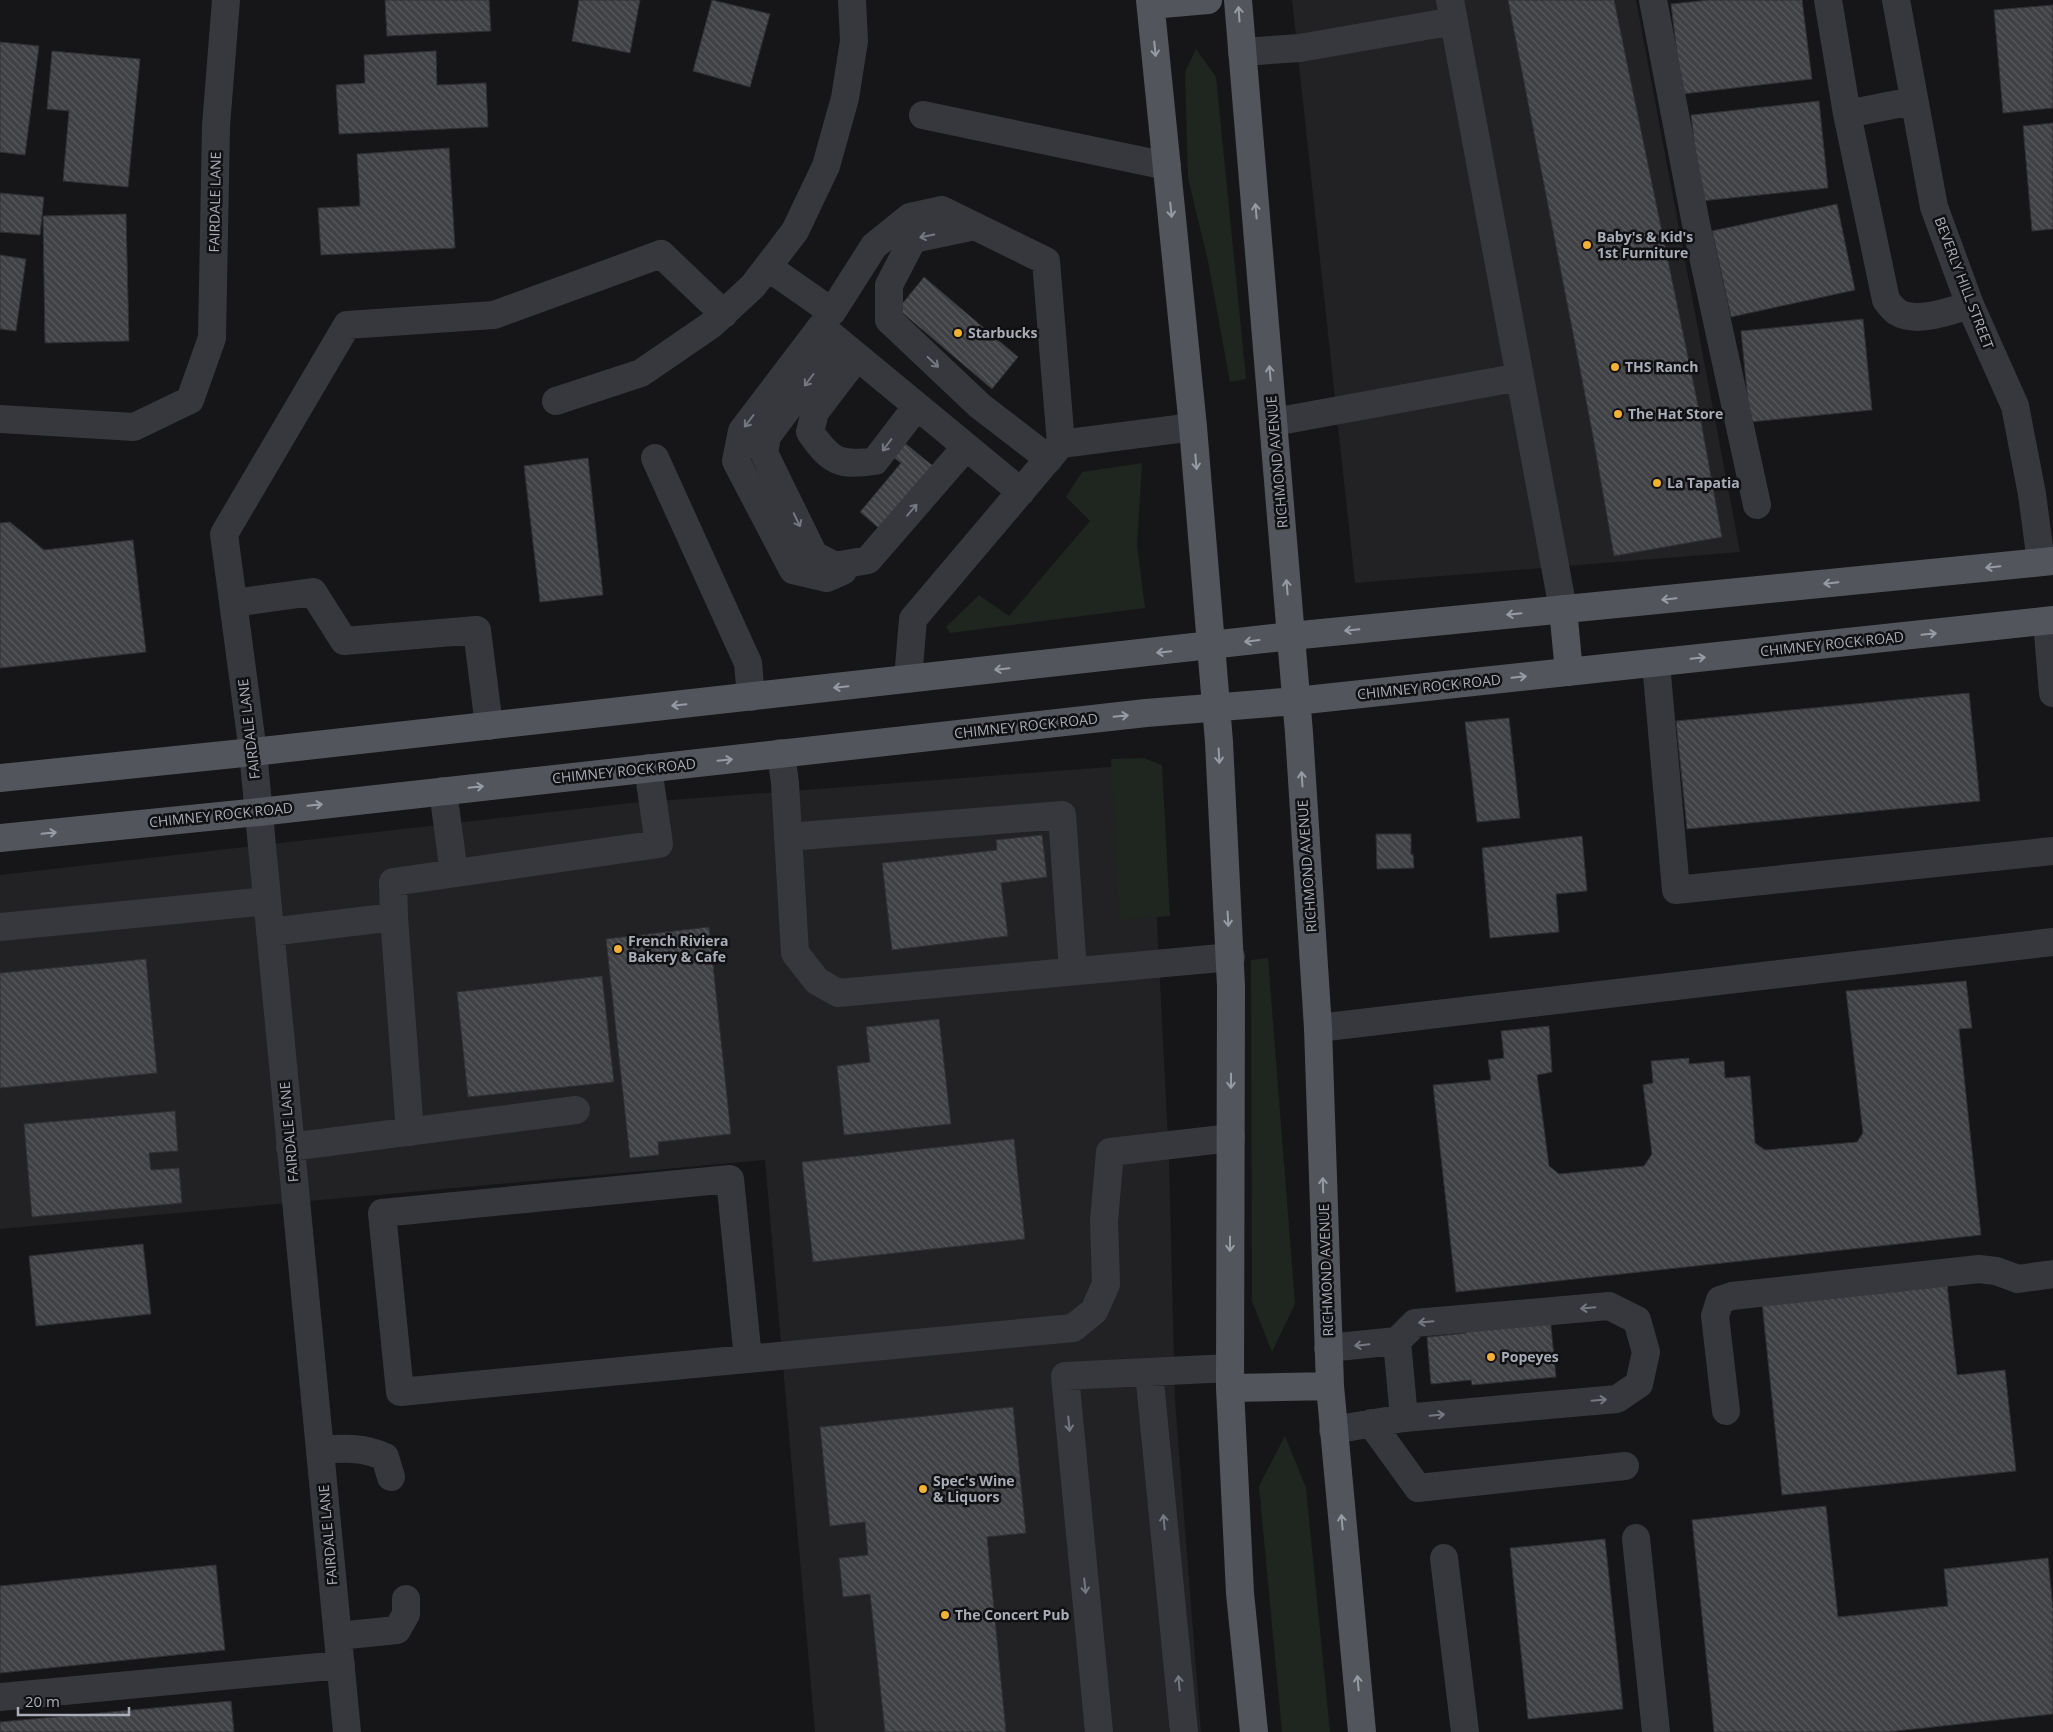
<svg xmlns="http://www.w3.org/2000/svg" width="2053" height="1732" font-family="'Open Sans',sans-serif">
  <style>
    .built { fill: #222225 }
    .grass { fill: #1e261f }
    .building { fill: url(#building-back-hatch); stroke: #303034 }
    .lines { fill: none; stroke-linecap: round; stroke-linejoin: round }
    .minor { stroke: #37383d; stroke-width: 28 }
    .major { stroke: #53555c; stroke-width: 28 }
    .oneway { stroke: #979ba6 }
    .oneway2 { stroke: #757881 }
    .poi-dot { fill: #f2b134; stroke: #111113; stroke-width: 2 }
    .labels { text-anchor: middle; stroke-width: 5; stroke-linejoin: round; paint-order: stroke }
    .street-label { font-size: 14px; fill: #a8adb8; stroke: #111113 }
    .poi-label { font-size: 14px; font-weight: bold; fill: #a8adb8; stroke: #111113; text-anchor: start }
  </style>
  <defs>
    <pattern id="building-back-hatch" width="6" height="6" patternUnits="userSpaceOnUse" patternTransform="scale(1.25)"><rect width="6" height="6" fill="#404145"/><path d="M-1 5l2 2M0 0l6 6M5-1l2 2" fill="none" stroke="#595a5e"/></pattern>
  </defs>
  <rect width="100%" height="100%" fill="#161618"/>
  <!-- built -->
  <path class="built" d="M1292 0H1636L1740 552 1355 583Z
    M1149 764 1169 1159 1175 1401 1201 1732H815L765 1160 0 1229V875L631 803Z"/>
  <!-- grass -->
  <path class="grass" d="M1196 49 1216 77 1246 379 1230 382 1208 261 1188 178 1185 72Z
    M1142 463 1137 545 1145 608 950 633 946 627 979 595 1009 616 1090 521 1066 497 1082 472Z
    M1143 758 1162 765 1170 916 1119 920 1111 759Z
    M1268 958 1295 1304 1272 1352 1252 1301 1251 960Z
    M1285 1436 1306 1488 1330 1732H1282L1259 1486Z"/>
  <!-- building -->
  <path class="building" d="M385 0H489L491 31 387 36Z
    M579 0H640L630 53 572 41Z
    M712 0 770 14 750 87 693 71Z
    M1508 0H1614L1699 410 1722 537 1614 556 1592 431Z
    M1709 0H1802L1812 79 1682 94 1671 4Z
    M2053 5V108L2003 113 1994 10Z
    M0 42 39 46 25 155 0 152Z
    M52 51 140 59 128 187 63 181 69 111 47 109Z
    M436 51 437 85 486 83 488 127 339 134 336 85 365 83 364 55Z
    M1819 101 1828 188 1701 201 1691 115Z
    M2053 123V229L2032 231 2023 126Z
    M449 148 455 248 321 255 318 208 360 206 357 154Z
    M0 193 44 197 40 235 0 232Z
    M1837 204 1855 290 1731 317 1712 231Z
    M126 214 129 341 45 343 43 216Z
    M0 255 26 259 16 331 0 329Z
    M924 277 1018 357 992 389 898 309Z
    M1863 319 1872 410 1750 422 1741 331Z
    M905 443 933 466 880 529 860 512 901 463 893 457Z
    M588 458 603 595 540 602 524 466Z
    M10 522 44 550 133 540 146 652 0 668V523Z
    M1969 693 1980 801 1687 829 1676 721Z
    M1509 718 1520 818 1477 822 1465 722Z
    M1376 834H1411V855L1413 854 1414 868 1377 869Z
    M1042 835 1047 877 1001 883 1008 936 892 950 882 863 997 850 996 840Z
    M1582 836 1587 891 1556 894 1559 932 1490 938 1482 848Z
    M709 927 731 1134 658 1142 659 1155 630 1158 606 939Z
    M146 959 157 1073 0 1088V973Z
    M602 976 614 1082 468 1097 457 992Z
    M1966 981 1972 1028 1959 1029 1981 1235 1456 1292 1433 1085 1491 1080 1488 1060 1504 1058 1501 1031 1549 1026 1552 1072 1537 1075 1549 1166 1559 1174 1644 1166 1652 1154 1643 1085 1653 1083 1651 1061 1689 1058V1064L1724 1061 1725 1078 1750 1076 1755 1143 1765 1150 1857 1142 1863 1133 1846 991Z
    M939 1019 951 1124 844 1135 837 1066 870 1062 866 1027Z
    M175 1111 178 1151 149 1153 151 1170 179 1168 182 1203 32 1217 24 1124Z
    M1014 1139 1025 1239 813 1262 802 1162Z
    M143 1244 151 1314 36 1326 29 1256Z
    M1947 1284 1957 1375 2005 1370 2016 1471 1782 1495 1762 1303Z
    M1550 1316 1556 1377 1472 1385 1471 1380 1431 1384 1427 1337 1466 1333 1465 1324Z
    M1013 1407 1026 1533 987 1537 1006 1732H885L870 1594 843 1597 839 1558 868 1555 865 1522 830 1526 820 1427Z
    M1826 1506 1838 1617 1948 1606 1944 1569 2048 1558 2053 1609V1714L1887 1732H1714L1692 1520Z
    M1605 1539 1623 1709 1528 1719 1510 1548Z
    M216 1565 225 1650 0 1673V1586Z
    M231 1701 234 1732H0V1722Z"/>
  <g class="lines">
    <!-- minor -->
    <path class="minor" d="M1450 0 1563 609
      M1653 0 1696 224 1757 505
      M1828 0 1847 114 1886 300C1889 304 1893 309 1897 312 1916 324 1950 311 1970 305
      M1896 0 1934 207 1970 305 2015 406 2032 494 2041 562
      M1242 52 1300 48 1454 21
      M1847 114 1913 101
      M923 115 1167 166
      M975 226 913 239 889 285V320L980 406 1049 459
      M768 267 832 312 874 246 910 217 942 210 1046 261 1061 444
      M821 327 742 431 736 461 793 570 827 578 843 571
      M825 330 1021 492
      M838 341 767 436 764 453 814 555 835 566 868 560 966 447
      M857 357 815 412 810 432C831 462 839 466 875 461L917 406
      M556 401 641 373 711 325 753 286 795 231 826 166 845 98 854 41 852 0
      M0 419 134 427 190 400 212 338 216 126 226 0
      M1274 422 1520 377
      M655 458 748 663 751 697
      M234 603 313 592 344 641 477 630 489 726
      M2047 621 2053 693
      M1656 663 1676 890 2053 851
      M908 679 913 619 1061 444 1193 427
      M781 753 785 783 795 953 817 981 838 993 1231 957
      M443 791 454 873
      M788 837 1062 815 1073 971
      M394 917 393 882 659 844 648 768
      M0 927 267 901
      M270 932 394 917 410 1132
      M1318 1028 2053 942
      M290 1147 576 1110
      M1397 1341 1404 1418
      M1328 1348 1397 1341 1415 1323 1609 1306 1637 1320 1646 1352 1639 1384 1617 1399 1404 1418 1333 1430
      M748 1359 730 1179 382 1213 400 1392 1073 1328 1094 1311 1106 1284 1104 1221 1110 1152 1231 1138
      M1149 1372 1184 1732
      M1726 1411 1715 1316 1720 1300 1732 1296 1979 1269 1996 1271 2018 1279 2053 1274
      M1371 1423 1418 1488 1625 1466
      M320 1450C343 1448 363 1447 385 1457L391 1477
      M1636 1538 1656 1732
      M1444 1558 1465 1732
      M338 1636 397 1630 406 1614V1599
      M0 1697 341 1665
      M347 1732 253 752 224 534 347 325 494 315 661 254 724 314
      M1099 1732 1065 1376 1230 1368"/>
    <!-- major -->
    <path class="major" d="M1150 0 1193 427 1219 742 1231 986 1230 1388 1240 1593 1254 1732
      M1238 0 1299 733 1318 1028 1330 1386 1362 1732
      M1151 5 1208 0
      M1563 609 1569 672
      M0 778 253 752 1291 636 2053 561
      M0 838 259 812 1146 713 1296 701 2053 620
      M1230 1388 1330 1386"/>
  </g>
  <!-- one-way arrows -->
  <defs><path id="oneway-shaft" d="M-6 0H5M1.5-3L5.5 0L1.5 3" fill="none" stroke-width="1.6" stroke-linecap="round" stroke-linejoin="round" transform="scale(1.25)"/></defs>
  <g class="oneway">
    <use href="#oneway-shaft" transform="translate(1239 14) rotate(-94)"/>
    <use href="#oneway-shaft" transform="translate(1155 49) rotate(84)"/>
    <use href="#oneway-shaft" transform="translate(1171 210) rotate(84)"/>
    <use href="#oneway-shaft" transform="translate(1256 211) rotate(-95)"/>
    <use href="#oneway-shaft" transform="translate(1270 373) rotate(-95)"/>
    <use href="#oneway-shaft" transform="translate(1196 462) rotate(85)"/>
    <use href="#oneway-shaft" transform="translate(1993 567) rotate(174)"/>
    <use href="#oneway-shaft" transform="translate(1831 583) rotate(174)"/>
    <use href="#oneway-shaft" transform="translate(1287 587) rotate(-95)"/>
    <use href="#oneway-shaft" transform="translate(1669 599) rotate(174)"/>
    <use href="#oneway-shaft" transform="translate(1514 614) rotate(174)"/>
    <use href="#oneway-shaft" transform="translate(1352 630) rotate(174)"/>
    <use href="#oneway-shaft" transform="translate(1929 634) rotate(-6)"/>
    <use href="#oneway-shaft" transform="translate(1252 641) rotate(173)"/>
    <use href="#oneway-shaft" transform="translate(1164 652) rotate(174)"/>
    <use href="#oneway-shaft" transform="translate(1698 658) rotate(-6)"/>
    <use href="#oneway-shaft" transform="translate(1002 669) rotate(174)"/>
    <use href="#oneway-shaft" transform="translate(1519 677) rotate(-6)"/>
    <use href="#oneway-shaft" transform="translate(841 687) rotate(174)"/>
    <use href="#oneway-shaft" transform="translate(679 705) rotate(174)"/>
    <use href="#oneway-shaft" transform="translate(1121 716) rotate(-6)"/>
    <use href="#oneway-shaft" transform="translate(1219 756) rotate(87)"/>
    <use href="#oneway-shaft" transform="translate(725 760) rotate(-6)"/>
    <use href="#oneway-shaft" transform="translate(1302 779) rotate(-94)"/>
    <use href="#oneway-shaft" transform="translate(476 787) rotate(-6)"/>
    <use href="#oneway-shaft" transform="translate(315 805) rotate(-6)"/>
    <use href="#oneway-shaft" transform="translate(49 833) rotate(-6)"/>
    <use href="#oneway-shaft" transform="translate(1228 919) rotate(87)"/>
    <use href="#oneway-shaft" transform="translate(1231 1081) rotate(90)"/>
    <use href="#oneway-shaft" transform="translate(1323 1185) rotate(-92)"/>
    <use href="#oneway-shaft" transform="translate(1230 1244) rotate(90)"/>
    <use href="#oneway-shaft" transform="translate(1342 1522) rotate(-95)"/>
    <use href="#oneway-shaft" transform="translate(1358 1683) rotate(-95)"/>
  </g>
  <g class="oneway2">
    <use href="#oneway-shaft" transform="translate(927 236) rotate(168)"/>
    <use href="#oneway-shaft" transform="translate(933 362) rotate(43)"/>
    <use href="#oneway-shaft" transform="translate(809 380) rotate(127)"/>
    <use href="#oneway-shaft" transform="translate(749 421) rotate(127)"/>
    <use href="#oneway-shaft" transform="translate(887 445) rotate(127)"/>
    <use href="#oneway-shaft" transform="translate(912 510) rotate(-49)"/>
    <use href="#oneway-shaft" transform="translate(797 520) rotate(64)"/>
    <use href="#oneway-shaft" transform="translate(1588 1308) rotate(175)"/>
    <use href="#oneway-shaft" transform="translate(1426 1322) rotate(175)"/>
    <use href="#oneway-shaft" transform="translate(1362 1345) rotate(174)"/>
    <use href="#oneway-shaft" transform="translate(1599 1400) rotate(-5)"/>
    <use href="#oneway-shaft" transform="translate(1437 1415) rotate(-5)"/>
    <use href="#oneway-shaft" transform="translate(1069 1424) rotate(84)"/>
    <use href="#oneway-shaft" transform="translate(1164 1522) rotate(-95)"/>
    <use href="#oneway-shaft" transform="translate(1085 1586) rotate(84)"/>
    <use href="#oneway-shaft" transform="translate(1179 1683) rotate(-95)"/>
  </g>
  <!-- markers -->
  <g class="poi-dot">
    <circle cx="1587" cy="245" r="5"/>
    <circle cx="958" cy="333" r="5"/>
    <circle cx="1615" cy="367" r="5"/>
    <circle cx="1618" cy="414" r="5"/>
    <circle cx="1657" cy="483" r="5"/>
    <circle cx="618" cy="949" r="5"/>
    <circle cx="1491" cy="1357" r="5"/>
    <circle cx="923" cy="1489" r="5"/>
    <circle cx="945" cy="1615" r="5"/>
  </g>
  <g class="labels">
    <!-- street labels -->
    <g class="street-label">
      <text transform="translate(215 202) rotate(-89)" y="5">FAIRDALE LANE</text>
      <text transform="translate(1964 283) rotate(69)" y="5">BEVERLY HILL STREET</text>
      <text transform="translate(1277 462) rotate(-95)" y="5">RICHMOND AVENUE</text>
      <text transform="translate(1832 644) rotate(-6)" y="5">CHIMNEY ROCK ROAD</text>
      <text transform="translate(1429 687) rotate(-6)" y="5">CHIMNEY ROCK ROAD</text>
      <text transform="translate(1026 726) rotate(-6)" y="5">CHIMNEY ROCK ROAD</text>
      <text transform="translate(249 729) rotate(-97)" y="5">FAIRDALE LANE</text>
      <text transform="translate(624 771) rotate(-6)" y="5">CHIMNEY ROCK ROAD</text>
      <text transform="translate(221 815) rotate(-6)" y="5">CHIMNEY ROCK ROAD</text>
      <text transform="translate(1307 866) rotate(-94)" y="5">RICHMOND AVENUE</text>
      <text transform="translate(289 1132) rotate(-95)" y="5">FAIRDALE LANE</text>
      <text transform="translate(1326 1270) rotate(-92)" y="5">RICHMOND AVENUE</text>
      <text transform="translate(328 1535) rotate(-95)" y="5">FAIRDALE LANE</text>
    </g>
    <!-- poi labels -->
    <g class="poi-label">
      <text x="1597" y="242">Baby's &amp; Kid's<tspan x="1597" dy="16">1st Furniture</tspan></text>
      <text x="968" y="338">Starbucks</text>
      <text x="1625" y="372">THS Ranch</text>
      <text x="1628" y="419">The Hat Store</text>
      <text x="1667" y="488">La Tapatia</text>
      <text x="628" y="946">French Riviera<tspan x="628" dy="16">Bakery &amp; Cafe</tspan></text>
      <text x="1501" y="1362">Popeyes</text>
      <text x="933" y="1486">Spec's Wine<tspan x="933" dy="16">&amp; Liquors</tspan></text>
      <text x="955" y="1620">The Concert Pub</text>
    </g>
  </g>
  <!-- scale -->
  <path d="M18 1707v8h111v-8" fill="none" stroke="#a8adb8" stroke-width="2.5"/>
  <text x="25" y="1707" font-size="15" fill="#a8adb8" stroke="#111113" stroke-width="4" paint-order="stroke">20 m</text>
</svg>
